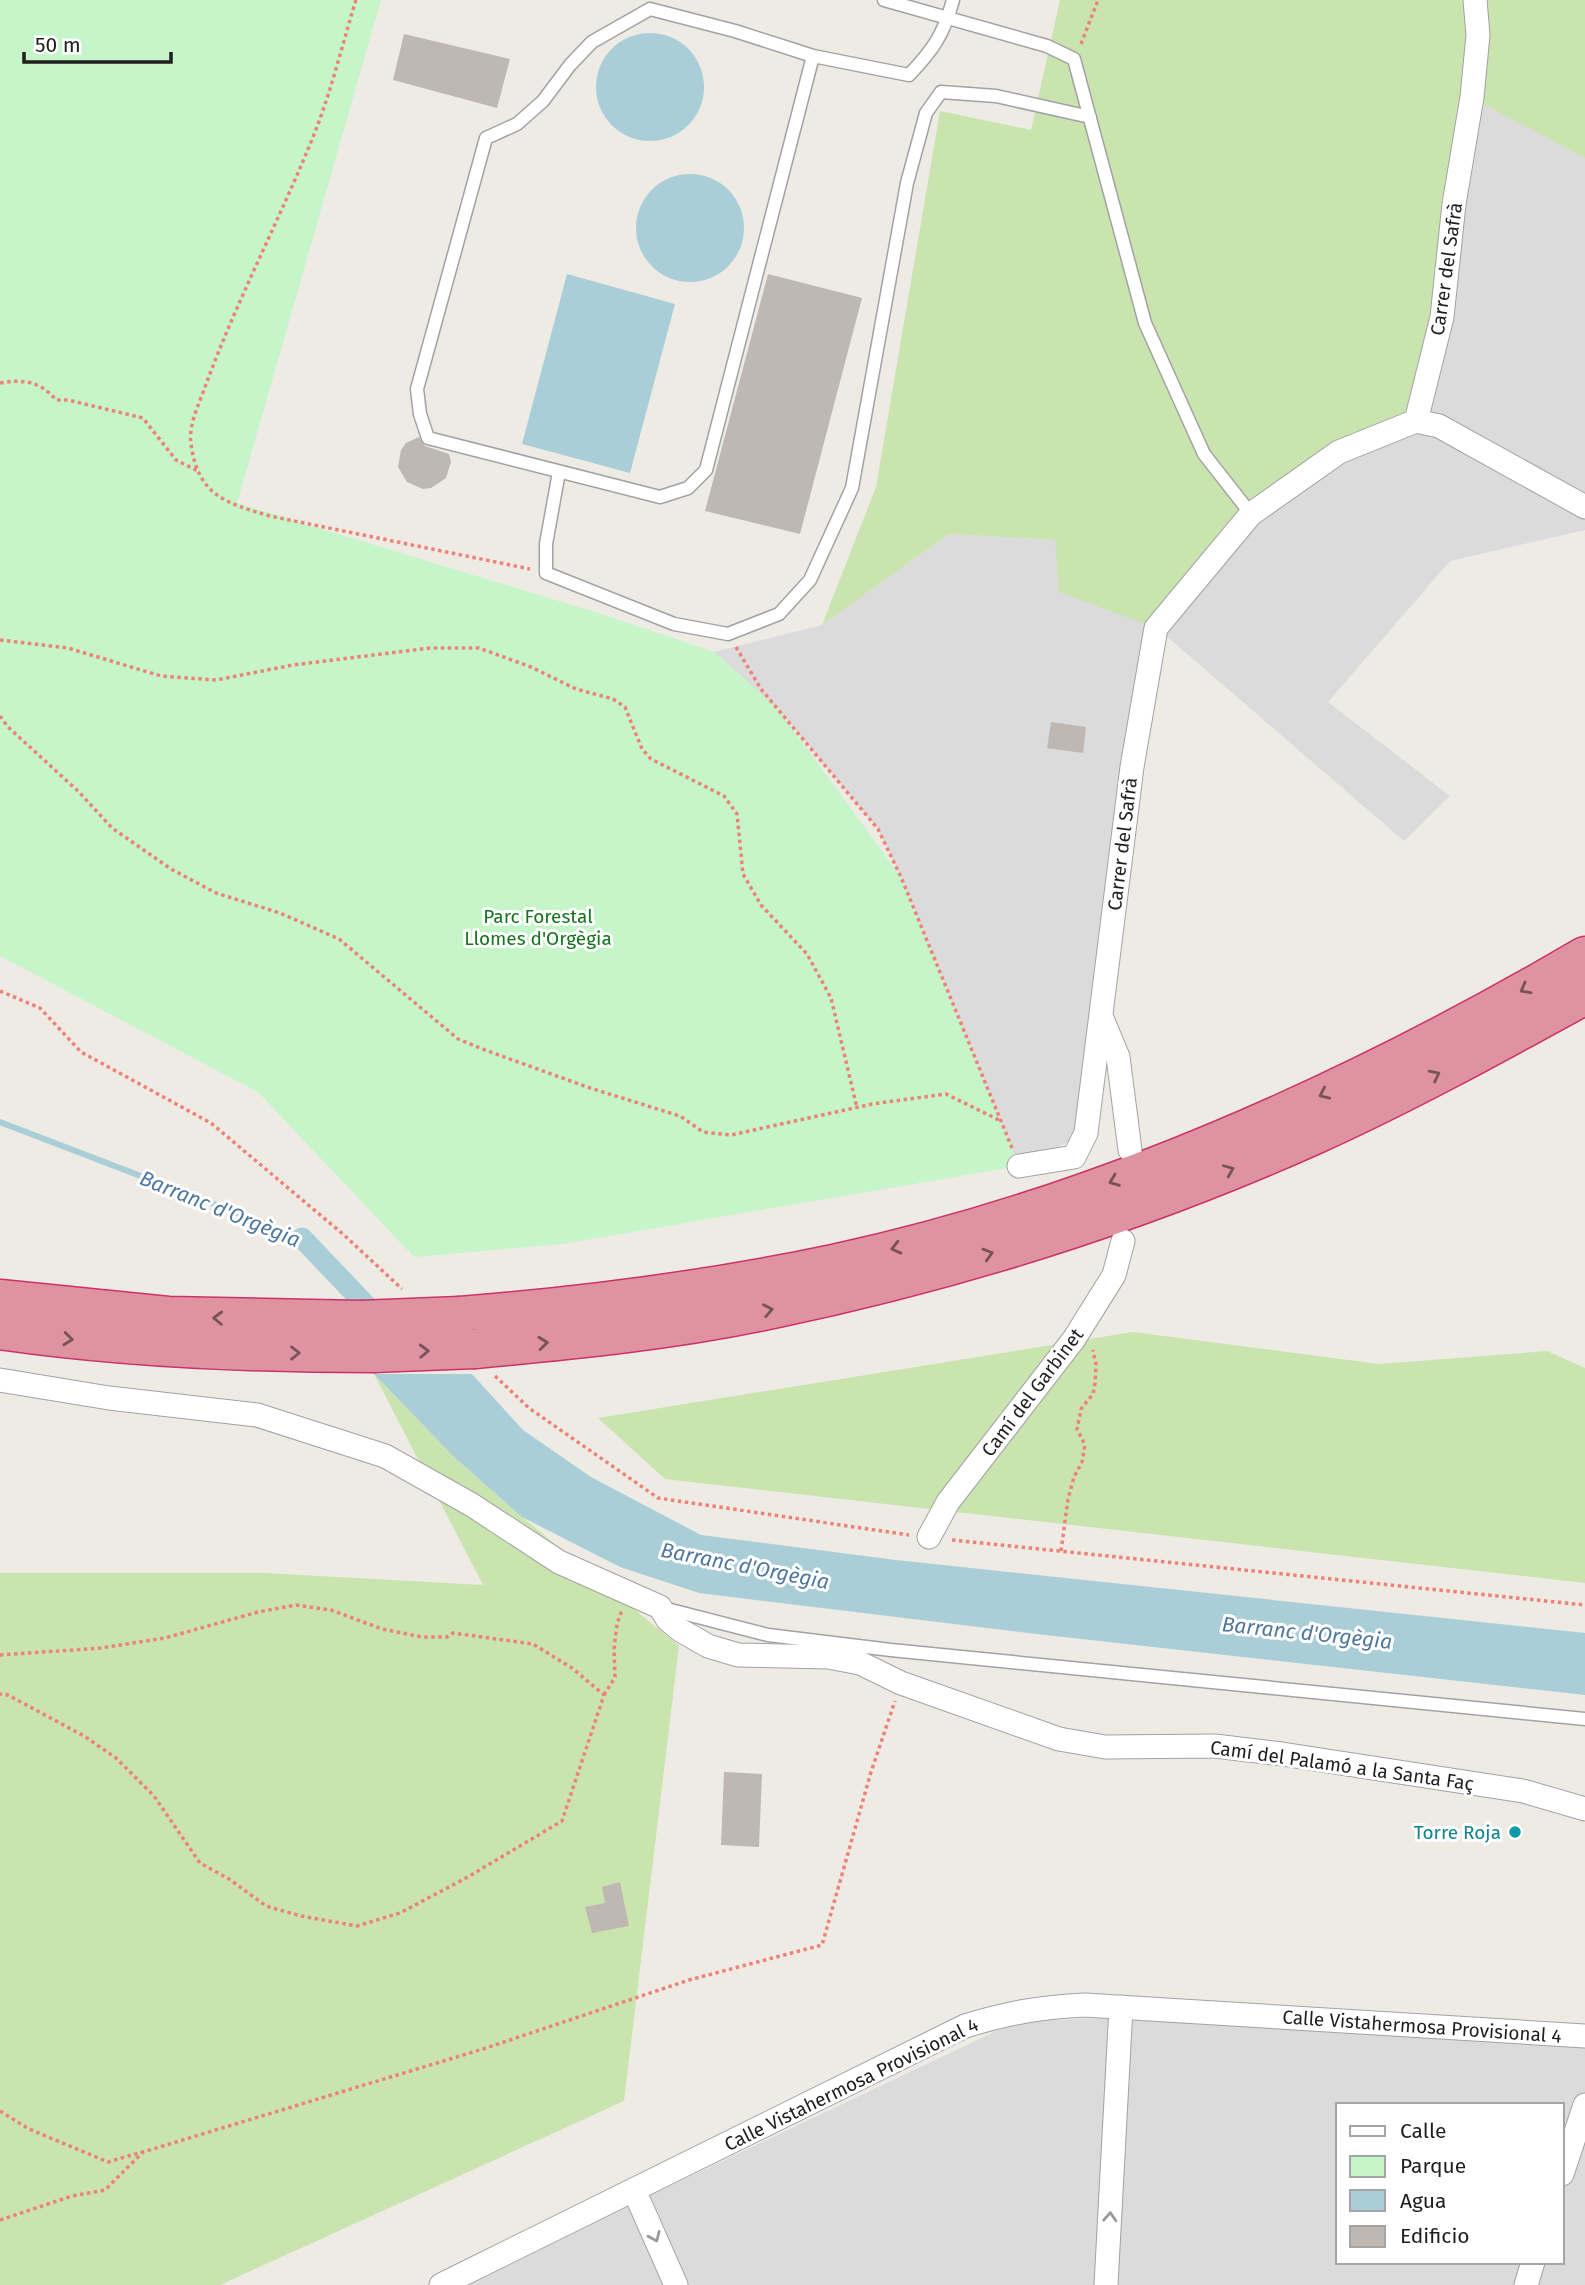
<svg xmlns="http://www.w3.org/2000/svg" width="1585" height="2285" font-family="'Fira Sans',sans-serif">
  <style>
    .residential { fill: #dcdbdb; fill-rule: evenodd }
    .grass { fill: #c9e4af }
    .park { fill: #c5f5c9 }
    .water { fill: #a9ced8 }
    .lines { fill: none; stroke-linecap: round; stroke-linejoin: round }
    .stream { stroke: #a9ced8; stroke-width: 6 }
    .canal { stroke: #a9ced8; stroke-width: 21 }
    .building { fill: #beb7b2 }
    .lane-casing { stroke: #a2a2a2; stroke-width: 15 }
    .street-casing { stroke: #a2a2a2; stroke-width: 25 }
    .highway-casing { stroke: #cc3267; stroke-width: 41 }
    .path { stroke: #ee8276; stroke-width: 3.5; stroke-dasharray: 3.5 3.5; stroke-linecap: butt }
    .lane { stroke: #fff; stroke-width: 12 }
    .street { stroke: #fff; stroke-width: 23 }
    .highway { stroke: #df93a1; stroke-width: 38 }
    .highway-bridge-casing { stroke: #cc3267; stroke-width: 41; stroke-linecap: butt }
    .highway-bridge { stroke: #df93a1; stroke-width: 38 }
    .oneway { stroke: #755359 }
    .oneway2 { stroke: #9a9a9a }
    .culture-dot { fill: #0f9aa8; stroke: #fff; stroke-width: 2.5 }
    .labels { text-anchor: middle; stroke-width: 6; stroke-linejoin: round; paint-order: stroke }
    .street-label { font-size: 19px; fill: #1e1e1e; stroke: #fff }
    .park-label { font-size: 19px; fill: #14741c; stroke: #fff }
    .culture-label { font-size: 19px; fill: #0d838f; stroke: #fff; text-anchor: end }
    .water-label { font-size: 21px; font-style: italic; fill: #4f779f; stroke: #fff }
  </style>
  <rect width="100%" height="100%" fill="#eeebe5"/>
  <!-- residential -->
  <path class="residential" d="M1472 97 1585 158V530L1450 561 1328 702 1450 796 1404 841 1157 628 1086 1133 1019 1166 901 877 878 829 778 709 714 652 822 625 949 534 1055 540Z
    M1105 2018 1585 2037V2285H470L657 2192 1015 2022ZM1338 2105H1562V2262H1338Z"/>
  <!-- grass -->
  <path class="grass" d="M1060 0H1585V158L1472 98 1416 421 1251 514 1156 628 1059 592 1055 540 949 534 822 625 876 487 940 111 1031 130Z
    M1133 1332 1379 1364 1547 1351 1585 1368V1583L665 1479 598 1418Z
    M374 1374 454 1457 522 1517 679 1646 624 2101 220 2285H0V1573H265L483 1585Z"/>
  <!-- park -->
  <path class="park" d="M0 0H381L237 503 598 613 714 652 778 709 901 877 1019 1166 562 1244 414 1257 258 1092 0 956Z"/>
  <!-- water -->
  <path class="water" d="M596 87a54 54 0 1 1 108 0a54 54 0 1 1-108 0Z
    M636 228a54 54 0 1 1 108 0a54 54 0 1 1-108 0Z
    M567 274 675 304 630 473 522 444Z
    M374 1374H472L523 1430 591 1477 701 1535 896 1560 1585 1633V1695L1028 1633 699 1593 620 1567 522 1517 454 1457Z"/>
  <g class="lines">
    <!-- stream -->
    <path class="stream" d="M0 1122 302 1238"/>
    <!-- canal -->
    <path class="canal" d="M302 1238 380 1320"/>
  </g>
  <!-- building -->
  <path class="building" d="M404 34 510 59 497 108 393 80Z
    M768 274 862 298 800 534 705 511Z
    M419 437 425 446 449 454 451 462 446 478 431 488 423 489 407 482 398 467 401 450 406 443Z
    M1051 722 1086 727 1083 753 1047 748Z
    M724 1772 762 1774 759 1847 721 1845Z
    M620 1882 629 1926 592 1933 585 1907 605 1903 602 1887Z"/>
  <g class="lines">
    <defs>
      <path id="lane" d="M884 0 1047 46 1074 59 1145 323 1204 454 1251 514
        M813 56 706 470 688 488 660 497 428 438 420 414 417 389 486 138 517 124 543 101 570 65 592 42 650 9 735 31 813 56 909 75C933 50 944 34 953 0
        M559 472 546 544V573L674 624 728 634 779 614 810 580 852 488 907 183 926 113 941 92 996 96 1090 117
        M663 1608 768 1635 891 1650 1585 1719"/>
      <path id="street" d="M1416 421 1442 317 1454 204 1472 97 1478 35 1475 0
        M1416 421 1439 426 1585 507
        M1101 1016 1118 1057 1130 1150
        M1019 1166 1074 1157 1086 1133 1132 767 1156 628 1251 514 1339 452 1416 421
        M0 1380 109 1398 257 1415 385 1456 472 1505 559 1562 660 1607 668 1620 680 1630 708 1646 738 1655 828 1657 860 1663 901 1683 1059 1739 1105 1747 1215 1746 1282 1754 1523 1791 1585 1809
        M929 1537 948 1502 1074 1339 1114 1275 1123 1241
        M1562 2174 1585 2105
        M634 2190 676 2285
        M441 2285 965 2026C1008 2013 1040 2007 1085 2005L1585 2036
        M1106 2285 1121 2007
        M1526 2285 1533 2262"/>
      <path id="highway" d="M0 1299 168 1316 360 1320
        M460 1316C585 1306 710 1290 833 1264 1099 1207 1351 1093 1585 956
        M0 1330C124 1348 248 1353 373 1353
        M475 1349C574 1340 675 1330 773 1309 958 1270 1140 1213 1312 1136 1405 1094 1496 1044 1585 995"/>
    </defs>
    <!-- lane casing -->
    <use href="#lane" class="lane-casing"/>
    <!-- street casing -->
    <use href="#street" class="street-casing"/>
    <!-- highway casing -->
    <use href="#highway" class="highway-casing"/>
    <!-- path -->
    <path class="path" d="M356 0C342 45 331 93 313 137 279 221 236 302 205 387 199 404 188 426 191 444 198 496 226 503 270 516L530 569
      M1081 44 1098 0
      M0 383C23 379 40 381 56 400H68L143 418 176 460 198 471
      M0 640 68 648 161 676 216 680 293 665 430 648H479L531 667 576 689 613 699 625 707 642 749 651 759 724 796 737 814 743 874 761 905 807 954 831 998 857 1108
      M736 647 761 689 878 829 901 877 1012 1148
      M0 716 8 727 79 792 112 828 171 869 216 893 280 913 339 939 458 1039 485 1050 590 1088 680 1116 703 1132 731 1135 872 1104 946 1094 1001 1121
      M0 991 40 1008 81 1052 211 1123 344 1235 402 1289
      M495 1376 529 1408 658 1498 909 1535
      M952 1540 1585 1605
      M1061 1551 1068 1499 1074 1477 1082 1462 1085 1445 1077 1429 1081 1409 1093 1394 1095 1383 1096 1365 1093 1350
      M0 1655 101 1648 165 1638 258 1612 296 1605 331 1610 382 1629 422 1637H447L453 1633 533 1644 572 1668 604 1695 562 1821 466 1878 400 1913 357 1926 301 1916 266 1906 229 1879 200 1863 154 1796 116 1758 84 1736 8 1695 0 1694
      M604 1695 615 1677 614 1649 617 1624 622 1610
      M0 2111 29 2129 108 2162 142 2152
      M0 2220 72 2196 105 2190 143 2152 483 2049 689 1980 822 1945 871 1772 895 1701"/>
    <!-- lane -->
    <use href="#lane" class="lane"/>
    <!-- street -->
    <use href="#street" class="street"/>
    <!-- highway -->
    <use href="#highway" class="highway"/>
    <defs>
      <path id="highway-bridge" d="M360 1320 460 1316
        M373 1353 475 1349"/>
    </defs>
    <!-- highway-bridge casing -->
    <use href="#highway-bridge" class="highway-bridge-casing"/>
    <!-- highway-bridge -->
    <use href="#highway-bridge" class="highway-bridge"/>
  </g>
  <!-- one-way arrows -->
  <defs><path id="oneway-chevron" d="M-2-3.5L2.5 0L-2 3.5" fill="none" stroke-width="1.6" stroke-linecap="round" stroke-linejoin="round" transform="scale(1.75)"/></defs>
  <g class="oneway">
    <use href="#oneway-chevron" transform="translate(1525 989) rotate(151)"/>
    <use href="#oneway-chevron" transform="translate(1435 1075) rotate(-27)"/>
    <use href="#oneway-chevron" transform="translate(1324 1094) rotate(155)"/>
    <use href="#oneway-chevron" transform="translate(1229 1170) rotate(-23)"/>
    <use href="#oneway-chevron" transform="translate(1114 1181) rotate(159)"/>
    <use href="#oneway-chevron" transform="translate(896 1248) rotate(166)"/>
    <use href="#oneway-chevron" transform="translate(988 1254) rotate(-16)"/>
    <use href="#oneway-chevron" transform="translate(768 1310) rotate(-11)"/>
    <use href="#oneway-chevron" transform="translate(218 1318) rotate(-178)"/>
    <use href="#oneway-chevron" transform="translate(68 1339) rotate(6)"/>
    <use href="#oneway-chevron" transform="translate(543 1343) rotate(-6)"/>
    <use href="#oneway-chevron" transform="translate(424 1351) rotate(-2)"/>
    <use href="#oneway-chevron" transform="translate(295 1353)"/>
  </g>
  <g class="oneway2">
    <use href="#oneway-chevron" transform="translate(1110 2217) rotate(-87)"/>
    <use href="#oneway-chevron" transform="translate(655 2237) rotate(66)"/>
  </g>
  <!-- markers -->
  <circle class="culture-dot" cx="1515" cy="1832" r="7"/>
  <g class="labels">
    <!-- street labels -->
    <g class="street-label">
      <text transform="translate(1446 269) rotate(-82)" y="7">Carrer del Safrà</text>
      <text transform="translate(1122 844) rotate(-83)" y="7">Carrer del Safrà</text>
      <text transform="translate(1032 1392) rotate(-53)" y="7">Camí del Garbinet</text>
      <text transform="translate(1342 1765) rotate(8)" y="7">Camí del Palamó a la Santa Faç</text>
      <text transform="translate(1422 2026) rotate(4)" y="7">Calle Vistahermosa Provisional 4</text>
      <text transform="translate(851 2084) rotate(-26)" y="7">Calle Vistahermosa Provisional 4</text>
    </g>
    <!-- park labels -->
    <g class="park-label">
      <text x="538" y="923">Parc Forestal<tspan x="538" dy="22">Llomes d'Orgègia</tspan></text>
    </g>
    <!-- culture labels -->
    <g class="culture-label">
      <text x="1501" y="1839">Torre Roja</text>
    </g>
    <!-- water labels -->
    <g class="water-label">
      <text transform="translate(220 1209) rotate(22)" y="7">Barranc d'Orgègia</text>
      <text transform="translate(745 1566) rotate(11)" y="7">Barranc d'Orgègia</text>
      <text transform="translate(1307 1633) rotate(6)" y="7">Barranc d'Orgègia</text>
    </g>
  </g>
  <!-- legend -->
  <rect x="1336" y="2103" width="228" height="161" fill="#ffffff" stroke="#a5a5a5" stroke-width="2"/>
  <rect x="1350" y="2126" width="35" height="10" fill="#ffffff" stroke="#a5a5a5" stroke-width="2"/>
  <text x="1400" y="2138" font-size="21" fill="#1e1e1e">Calle</text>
  <rect x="1350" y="2156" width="35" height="21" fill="#c5f5c9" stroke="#a5a5a5" stroke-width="2"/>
  <text x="1400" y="2173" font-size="21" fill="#1e1e1e">Parque</text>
  <rect x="1350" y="2190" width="35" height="21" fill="#a9ced8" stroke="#a5a5a5" stroke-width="2"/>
  <text x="1400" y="2208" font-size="21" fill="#1e1e1e">Agua</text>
  <rect x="1350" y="2226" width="35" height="21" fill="#beb7b2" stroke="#a5a5a5" stroke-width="2"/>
  <text x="1400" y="2243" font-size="21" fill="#1e1e1e">Edificio</text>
  <!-- scale -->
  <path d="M24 52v10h147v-10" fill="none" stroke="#1e1e1e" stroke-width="3.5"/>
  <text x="35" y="52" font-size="21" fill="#1e1e1e" stroke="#ffffff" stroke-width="5" paint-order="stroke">50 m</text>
</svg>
